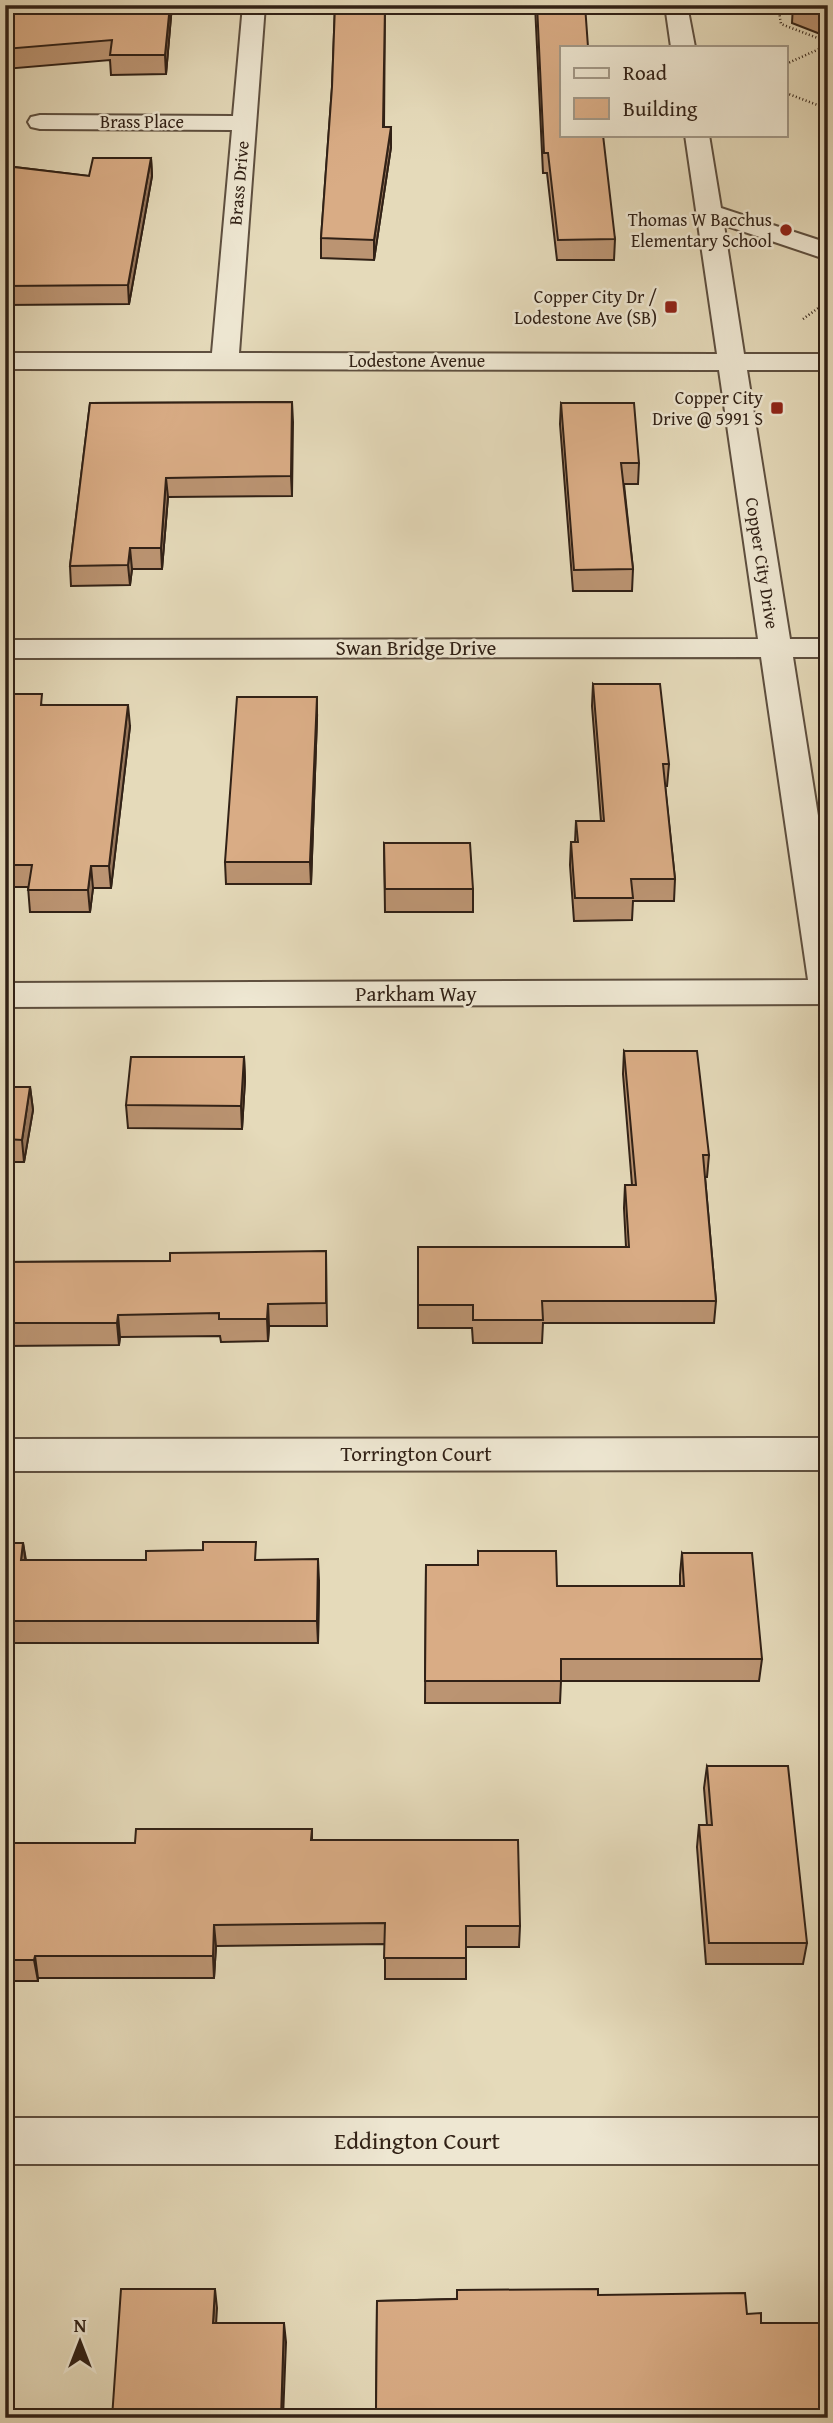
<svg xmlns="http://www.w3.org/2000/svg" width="833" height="2423" font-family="'Gentium Book Plus',serif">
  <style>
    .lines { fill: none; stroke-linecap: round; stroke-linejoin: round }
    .minor-casing { stroke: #5e4f3f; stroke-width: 4 }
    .path { stroke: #312116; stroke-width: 2.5; stroke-dasharray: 1 2.5; stroke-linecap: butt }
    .minor { fill: #eee7d2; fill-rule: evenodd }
    .wall { fill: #bb9472; stroke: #312116; stroke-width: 2 }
    .shaded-wall { fill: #98785d; stroke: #312116; stroke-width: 2 }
    .building { fill: #d9ac85; stroke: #312116; stroke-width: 2 }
    .poi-dot { fill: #8f2418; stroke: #eee7d2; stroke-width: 2.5 }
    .labels { text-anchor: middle; stroke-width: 5; stroke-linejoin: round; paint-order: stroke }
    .far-street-label { font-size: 18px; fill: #312116; stroke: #eee7d2 }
    .far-poi-label { font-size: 18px; fill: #312116; stroke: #eee7d2; text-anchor: end }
    .street-label { font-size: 21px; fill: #312116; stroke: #eee7d2 }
    .near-street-label { font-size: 24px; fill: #312116; stroke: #eee7d2 }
  </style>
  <rect width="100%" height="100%" fill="#e5daba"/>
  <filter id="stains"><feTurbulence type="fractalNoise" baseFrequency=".00286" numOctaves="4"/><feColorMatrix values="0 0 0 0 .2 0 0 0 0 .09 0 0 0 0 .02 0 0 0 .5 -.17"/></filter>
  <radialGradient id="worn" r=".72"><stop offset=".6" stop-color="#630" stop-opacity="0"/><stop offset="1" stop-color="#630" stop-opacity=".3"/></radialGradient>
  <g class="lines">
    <defs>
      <path id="minor" d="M243 5H265L239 353 717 354 685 135H709L721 208 828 243V260L724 225 744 354H828V370H747L790 639H828V657H793L828 879V1004L5 1007V983L808 980 761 657 5 658V640L758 639 719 370 5 369V353H212L232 130 40 129 31 127 28 122 31 117 40 115 233 116Z
        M665 5H687L695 47H671Z
        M828 1438V1470L5 1471V1439Z
        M5 2118H828V2164H5Z"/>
    </defs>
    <!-- minor casing -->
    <use href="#minor" class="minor-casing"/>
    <!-- path -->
    <path class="path" d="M778 5 781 24 828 42
      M786 64 828 45
      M786 93 828 109
      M803 319 828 301"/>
    <!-- minor -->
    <use href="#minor" class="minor"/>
  </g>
  <!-- wall -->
  <path class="wall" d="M5 5H172L166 74 111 75 110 60 5 69Z
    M335 5H388V7H385L384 127 391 147 374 260 321 258V238L332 87Z
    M535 5H585L562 47 615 239 614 260H557L547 173H543Z
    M793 5H828V37L792 23Z
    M828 116V146L821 143 824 118Z
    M151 158 152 176 129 304 5 305V166L89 176Z
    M292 402V496L168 497 162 569H132L130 585 71 586 70 566 90 403Z
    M561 403 639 463 638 484H624L633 569 632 591H573L560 424Z
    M593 684 669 764 667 786H665L675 879 674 901H633L632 920 574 921 570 865 571 842H575L576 821H601L592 706Z
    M5 694 43 705 130 726 111 888H93L90 912H30L28 887H5Z
    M317 718 311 884H226L225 862Z
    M384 843 473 889V912H385Z
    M624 1051 709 1155 707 1177H705L716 1301 714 1323H543L542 1343H473L472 1328H418V1247H626L624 1208 625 1185H632L623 1074Z
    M244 1057 245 1080 242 1129 128 1128 126 1105Z
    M5 1087H30L33 1110 24 1162H5Z
    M326 1251 327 1326H269L268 1341 221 1342 220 1336 120 1337 119 1345 5 1346V1262L170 1261Z
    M5 1543H23L26 1560H257L319 1581 318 1643H5Z
    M478 1551 557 1586H680V1575L682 1553 762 1659 759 1681H561L560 1703H425L426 1565H478Z
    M707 1766 807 1943 803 1964H706L697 1847 699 1825H707L704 1788Z
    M312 1829V1840L520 1926 519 1947H466V1979H385V1944L216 1946 214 1978H38V1981H5V1843H135Z
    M598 2295 747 2314 761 2323 828 2418H376L377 2301Z"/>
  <!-- shaded-wall -->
  <path class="shaded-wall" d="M170 5H172L166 74 165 55Z
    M391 127V147L374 260V240Z
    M151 158 152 176 129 304 128 285Z
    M292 402 293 422 292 496 291 476Z
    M166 478 168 497 162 569 161 548Z
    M130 548 132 569 130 585 128 565Z
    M317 697V718L311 884 310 862Z
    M128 705 130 726 111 888 109 866Z
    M91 866 93 888 90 912 88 890Z
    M244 1057 245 1080 242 1129 241 1106Z
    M30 1087 33 1110 24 1162 22 1140Z
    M268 1304 269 1326 268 1341 267 1319Z
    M118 1315 120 1337 119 1345 117 1323Z
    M23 1543 26 1565 21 1560Z
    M318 1559 319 1581 318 1643 317 1621Z
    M214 1925 216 1946 214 1978 213 1956Z
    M35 1956 38 1978V1981L34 1960Z
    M215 2289 217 2308 215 2342 213 2323Z
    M284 2323 286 2342 283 2418H281Z"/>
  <!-- building -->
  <path class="building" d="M5 5H170L165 55H110L112 40 5 49Z
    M335 5H385L383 127H391L374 240 321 238 332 87Z
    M537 5H585L588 47H562V135H603L615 239 558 240 548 153H544Z
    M810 5H828V12Z
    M93 158H151L128 285 5 286V166L89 176Z
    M292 402 291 476 166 478 161 548H130L128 565 70 566 90 403Z
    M561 403H634L639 463H621L633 569 574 570Z
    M593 684H660L669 764H663L675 879H631L633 898H575L571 842H578L576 821H604Z
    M5 694H42L41 705H128L109 866H91L88 890H28L32 865H5Z
    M237 697H317L310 862H225Z
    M384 843H470L473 889H385Z
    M624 1051H697L709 1155H703L716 1301H542L543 1320H473V1305H418V1247H629L625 1185H636Z
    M131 1057H244L241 1106 126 1105Z
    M5 1087H30L22 1140 5 1139Z
    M326 1251V1303L268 1304 267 1319H219V1313L118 1315 117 1323H5V1262L170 1261V1253Z
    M203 1542H256L255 1560 318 1559 317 1621H5V1543H23L21 1560H146V1551L203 1550Z
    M478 1551H556L557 1586H684L682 1553H752L762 1659H561V1681H425L426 1565H478Z
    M707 1766H788L807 1943H709L699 1825H712Z
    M136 1829H312L311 1840H518L520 1926H466V1958H384L385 1923 214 1925 213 1956H35L34 1960H5V1843H135Z
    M121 2289H215L213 2323H284L281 2418H112Z
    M598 2289V2295L745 2293 747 2314 761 2313V2323H828V2418H662L661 2410 376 2411 377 2301 457 2299V2290Z"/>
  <!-- markers -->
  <g class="poi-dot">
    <circle cx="786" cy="230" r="7"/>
    <rect x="664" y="300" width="14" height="14" rx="3.5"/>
    <rect x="770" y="401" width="14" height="14" rx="3.5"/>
  </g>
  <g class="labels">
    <!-- far-street labels -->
    <g class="far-street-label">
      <text x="142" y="128">Brass Place</text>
      <text transform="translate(239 183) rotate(-85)" y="6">Brass Drive</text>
      <text x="417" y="367">Lodestone Avenue</text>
      <text transform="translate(762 563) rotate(81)" y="6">Copper City Drive</text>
    </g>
    <!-- far-poi labels -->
    <g class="far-poi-label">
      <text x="772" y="226">Thomas W Bacchus<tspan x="772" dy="21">Elementary School</tspan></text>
      <text x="657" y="303">Copper City Dr /<tspan x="657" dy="21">Lodestone Ave (SB)</tspan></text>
      <text x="763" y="404">Copper City<tspan x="763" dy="21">Drive @ 5991 S</tspan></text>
    </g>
    <!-- street labels -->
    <g class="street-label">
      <text x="416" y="655">Swan Bridge Drive</text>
      <text x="416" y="1001">Parkham Way</text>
      <text x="416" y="1461">Torrington Court</text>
    </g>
    <!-- near-street labels -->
    <g class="near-street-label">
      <text x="417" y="2149">Eddington Court</text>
    </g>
  </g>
  <!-- margin -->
  <rect width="833" height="2423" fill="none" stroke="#e5daba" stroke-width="28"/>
  <rect x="7" y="7" width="819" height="2409" fill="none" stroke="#312116" stroke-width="3.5"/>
  <rect x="14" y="14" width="805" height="2395" fill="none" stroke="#312116" stroke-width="2"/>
  <!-- legend -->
  <rect x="560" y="46" width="228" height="91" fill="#eee7d2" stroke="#a29887" stroke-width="2"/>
  <rect x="574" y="68" width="35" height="10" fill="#eee7d2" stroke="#a29887" stroke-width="2"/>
  <text x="623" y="80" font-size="21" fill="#312116">Road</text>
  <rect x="574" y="98" width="35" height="21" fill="#d9ac85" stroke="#a29887" stroke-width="2"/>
  <text x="623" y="116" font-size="21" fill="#312116">Building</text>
  <!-- north arrow -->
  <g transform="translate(80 2342)" stroke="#eee7d2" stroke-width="5" paint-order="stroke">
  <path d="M0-5L12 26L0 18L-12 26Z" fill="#312116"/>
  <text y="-10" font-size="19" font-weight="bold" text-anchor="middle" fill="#312116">N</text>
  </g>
  <rect width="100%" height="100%" filter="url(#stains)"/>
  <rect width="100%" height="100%" fill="url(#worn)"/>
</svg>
